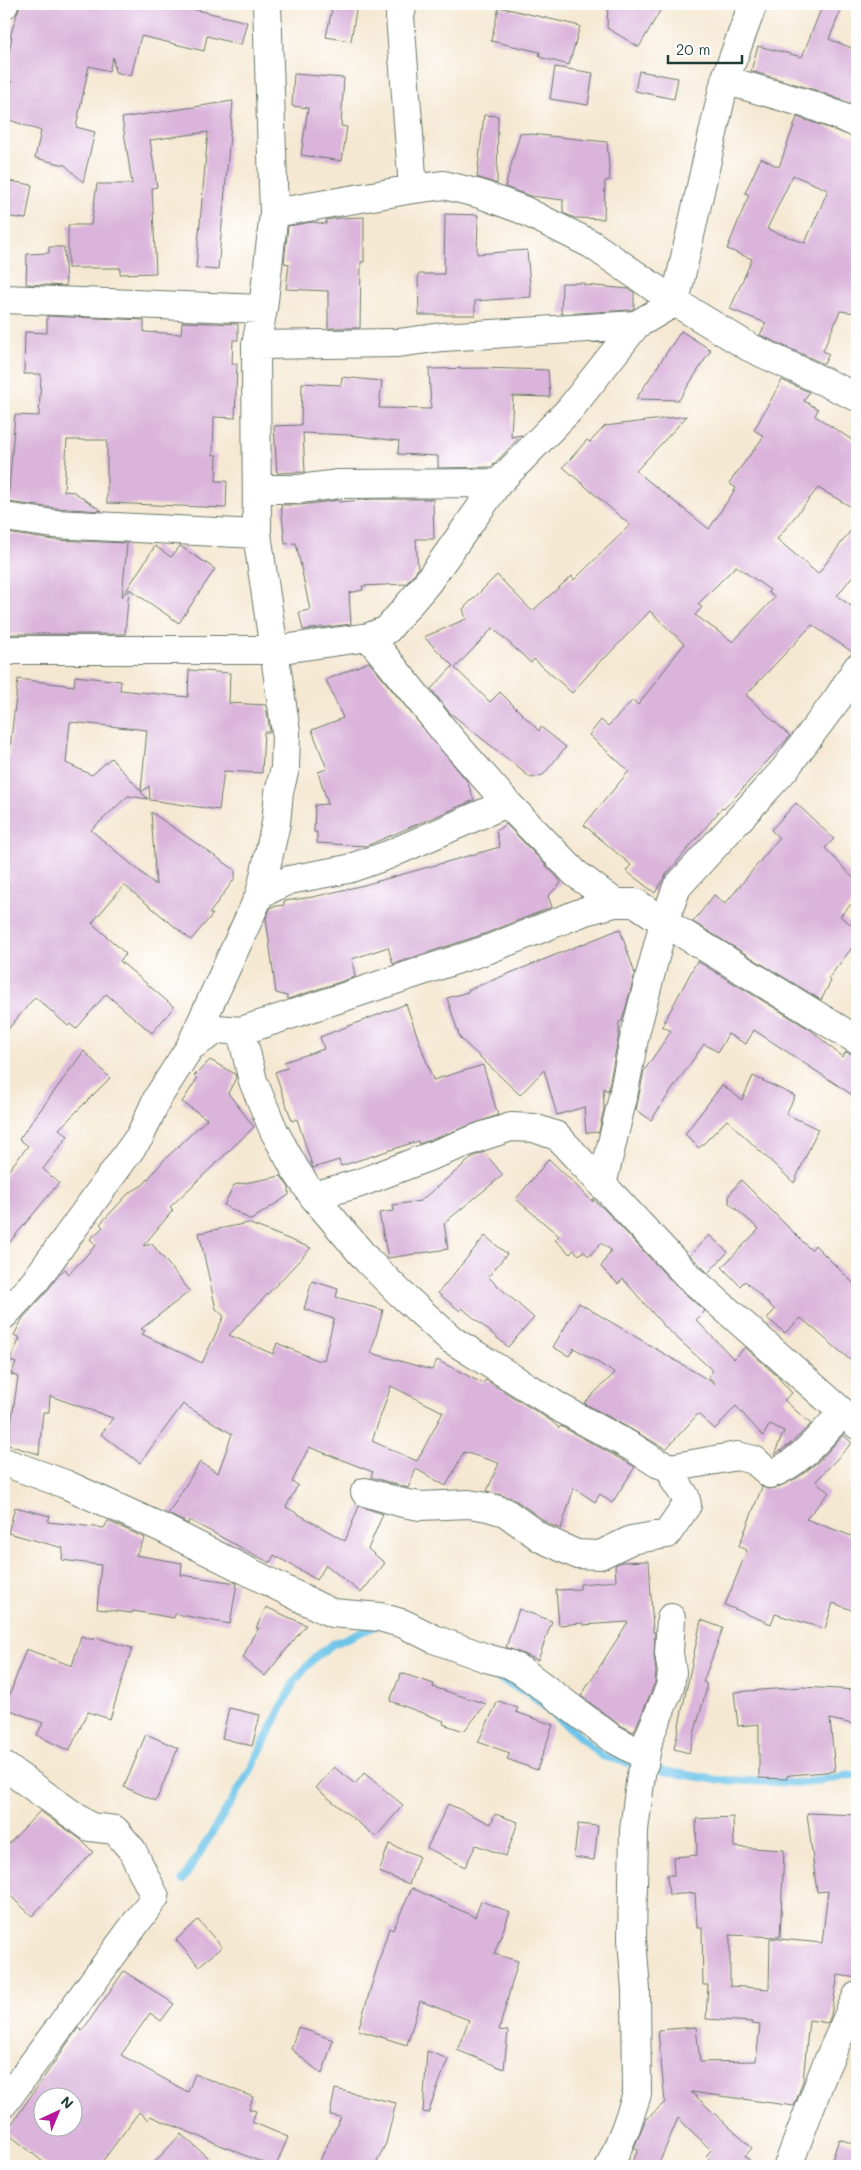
<svg xmlns="http://www.w3.org/2000/svg" width="861" height="2170" font-family="Mali,sans-serif">
  <style>
    .lines { fill: none; stroke-linecap: round; stroke-linejoin: round }
    .stream { stroke: #6cc4e9; stroke-width: 8 }
    .building { fill: #dab4db; fill-rule: evenodd }
    .street-casing { stroke: #6a796b; stroke-width: 30 }
    .street { stroke: #fff; stroke-width: 28 }
  </style>
  <rect width="100%" height="100%" fill="#fff"/>
  <filter id="ink" filterUnits="userSpaceOnUse"><feTurbulence type="fractalNoise" baseFrequency=".02" numOctaves="2"/><feDisplacementMap in="SourceGraphic" scale="10" xChannelSelector="R" yChannelSelector="G"/><feConvolveMatrix kernelMatrix="1 2 1 2 8 2 1 2 1" color-interpolation-filters="sRGB"/></filter>
  <filter id="wash" filterUnits="userSpaceOnUse"><feTurbulence type="fractalNoise" baseFrequency=".0096" numOctaves="4" result="noise"/><feDisplacementMap in="SourceGraphic" scale="20" xChannelSelector="R" yChannelSelector="G"/><feGaussianBlur stdDeviation="1.12" result="paint"/><feColorMatrix in="noise" values="0 0 0 0 0 0 0 0 0 0 0 0 0 0 0 0 0 1.4 0 .05"/><feComposite in="paint" operator="in"/></filter>
  <g filter="url(#wash)">
    <rect width="100%" height="100%" fill="#f5e8d2"/>
    <g class="lines">
      <!-- stream -->
      <path class="stream" d="M477 1668 530 1694 602 1756 651 1769 717 1780 804 1783 857 1774
        M183 1880 249 1773 294 1682 314 1658 333 1644 375 1626"/>
    </g>
    <g id="blocks">
      <!-- building -->
      <path class="building" d="M20 4H172L247 22 241 45 207 36 204 51 141 36 131 76 115 72 113 57 109 71 89 66 76 127 95 132 83 182 65 165 35 158 41 131 4 118V106L12 82 4 80V75L12 37H10Z
        M333 4H357L351 41 326 37Z
        M608 4H664L639 47 607 28Z
        M823 4 841 10 829 39 857 50V106L815 90 751 71 758 46 802 57Z
        M499 7 580 26 569 65 539 57 540 52 491 41Z
        M555 67 593 73 588 105 550 99Z
        M639 71 678 78 674 99 635 91Z
        M294 74 344 78 341 126 347 127 342 161 301 155 308 108 292 106Z
        M233 101 218 270 196 268 208 132 150 140 157 187 152 188 156 273 120 274V268H68V225H91L97 184H132L122 118Z
        M484 115 498 116 497 184 477 177Z
        M797 117 857 138V313L840 311 823 351 829 354 824 364 760 335 766 323 730 309 752 259 727 249 749 195 745 193 761 158 779 167ZM793 175 828 190 805 243 767 229Z
        M520 133 607 142 610 180 605 181 604 219 575 218 563 213V200L530 196 505 187Z
        M4 180 32 185 26 219 4 216Z
        M445 214 478 215 477 254 527 250 531 297 475 301V315H419L418 274H444Z
        M364 217V262H361L360 328H328V291L286 289 289 264 284 263 288 226 312 222 326 224V220L339 218Z
        M49 247H64L66 286 26 284 27 254 49 253Z
        M562 283H584V285L629 289 634 292V308L631 310 561 314Z
        M47 316 144 320V332L181 334 182 322 238 324V340H233L232 364H237L235 418 214 417 213 455H217L216 481H227L226 508 107 503V440H67L64 491 74 492 102 511 55 508 8 502 15 415 39 416 41 374H24L25 332 47 333Z
        M681 331 711 350 679 400 636 399Z
        M483 368 548 370 550 397 513 396 511 437 522 435 491 467 438 468V456L398 454 399 441 349 435 303 433 305 472 277 473 274 426 301 425 302 383 341 385 342 377 382 381 379 408 431 409 429 369Z
        M782 380 809 392 804 401 818 409 815 416 857 443V510L818 488 777 539 818 574 857 522V570L837 596 857 610V652L854 653 812 625 746 695 790 736 724 809 722 808 665 876 655 893 626 871 631 865 584 825 629 771 589 735 601 720 608 726 633 700 638 705 684 644 650 611 604 659 603 658 572 693 534 659 531 663 493 628 455 668 490 702 500 692 539 731 541 727 566 747 543 775 531 778 449 712 431 689 453 666 424 637 466 619 463 609 497 575 532 611 572 576 574 580 630 525 563 467 587 440 590 442 605 426 687 416 636 471 709 529 736 488 729 483 764 436 754 430ZM736 566 770 590 768 592 775 597 733 642 695 615 702 607 698 604Z
        M372 499H433L434 539H416L418 569 406 584 362 586 363 590 349 593 351 624 303 630 299 612 310 610 296 543 285 544 281 505H301L339 500V502Z
        M7 533 53 540 127 543 122 597 155 546 171 557 180 546 215 569 179 623 129 589 125 634H13L4 636V560Z
        M369 662 467 781 474 800 366 846 317 843V832H314L315 805 328 804 318 772 327 769 312 730 343 718 326 680Z
        M189 670 230 673 229 703 266 705 270 732H264L262 773 224 771 219 810 150 800 149 786 141 792 148 799 128 796 91 830 156 885 151 812 235 870V878L209 914H213L191 940 124 885 92 923 126 954 120 961 174 1007 152 1033 106 994 76 1029 70 1024 68 1026 35 997 4 1034V771L7 774 18 679 74 686 75 676 121 681 120 690 188 697ZM70 722 147 730 141 791 111 758 92 775 66 763Z
        M796 803 834 839 825 848 857 882V898L840 916 857 929V941L828 979 831 981 821 1000 693 922 714 895 725 904 779 838 771 830Z
        M506 824 559 879 561 883 548 896 552 907 484 934 393 964 388 947 352 959 355 977 288 999 287 996 276 993 266 918 271 907 284 905V901L313 897 364 885 500 847 496 831Z
        M620 929 635 974 622 1021 619 1022V1034L608 1091 603 1088 604 1108 599 1132 586 1133 584 1107 557 1115 544 1070 520 1095 460 1038 447 998 468 992V990Z
        M697 961 811 1030 842 1057 846 1052 857 1056V1098L754 1030 746 1044 728 1034 718 1052 704 1044 651 1120 636 1110 644 1071 671 1031 662 1026Z
        M406 1004 433 1080 483 1065 498 1115 419 1144 418 1141 341 1166 339 1160 313 1168 297 1119 292 1121 275 1072 287 1068 284 1062 324 1049 320 1037Z
        M84 1051 110 1078 59 1129 68 1136 43 1169 59 1183 4 1249V1176L28 1146 19 1139Z
        M210 1060 235 1074 236 1078 228 1093 254 1127 170 1207 173 1210 143 1246 152 1244 190 1291 141 1329 145 1331 142 1334 202 1363 224 1316 216 1309 199 1233 248 1223 311 1248 229 1335 273 1354 277 1343 319 1361 320 1359 324 1360 334 1319 304 1309 312 1281 338 1289 336 1297 383 1310 371 1353 432 1370 437 1360 482 1383 486 1380 550 1420 559 1428 561 1426 635 1467 612 1503 600 1494 595 1502 574 1488 561 1529 549 1524 514 1499 487 1491 499 1463 464 1452 446 1486 416 1469 408 1488 371 1477 373 1472 309 1447 292 1482 298 1485 286 1507 345 1541 359 1506 383 1514 368 1549 385 1563 361 1593 326 1565 317 1580 274 1555 270 1563 189 1520 188 1524 168 1514 200 1462 218 1473 232 1434 183 1404 140 1463 101 1434 113 1418 50 1396 49 1412H43L39 1454 8 1445 18 1377 11 1374 16 1363 10 1360 20 1338 14 1335 23 1318 44 1295 59 1275 65 1269 69 1274 96 1245 90 1239 103 1227 100 1224 129 1193 143 1185 164 1160 207 1119 182 1102 197 1079 194 1076ZM391 1386 443 1412 417 1461 372 1441Z
        M753 1076 795 1096 786 1114 818 1129 794 1183 727 1120 699 1148 685 1134 722 1085 742 1100Z
        M484 1152 503 1175 444 1223 448 1249 388 1258 379 1213 394 1211 393 1205 420 1201 473 1157Z
        M549 1159 593 1202V1199L606 1211 676 1286 705 1311 696 1320 734 1359 745 1347 775 1374 792 1393 784 1400 811 1424 790 1444 774 1455 784 1431 770 1424 763 1436 736 1406 715 1429 698 1414 666 1449 584 1403 615 1373 574 1348 569 1356 553 1347 579 1303 715 1384 708 1376 713 1371 664 1326 623 1279 618 1284 601 1267 611 1250 601 1243 589 1256 583 1251 579 1255 574 1250 570 1254 555 1240 559 1236 516 1199Z
        M281 1176 289 1188V1195L251 1220 224 1205 234 1185Z
        M741 1180 811 1250 815 1245 857 1287V1366L801 1318 785 1333 767 1318 775 1310 745 1281 740 1286 722 1267 759 1229 729 1203V1195Z
        M709 1235 728 1252 708 1273 690 1255Z
        M485 1236 507 1254 488 1277 534 1318 508 1347 462 1308 460 1311 438 1293Z
        M843 1435 852 1443 816 1481 829 1493 806 1519 857 1538V1612L833 1603 825 1629 775 1614 771 1624 725 1605 747 1550 739 1546 762 1487 768 1489 776 1488 799 1477 820 1460Z
        M15 1507 50 1516 48 1522 104 1528 108 1521 145 1538 136 1555 182 1563 181 1575 237 1583 230 1624 175 1614 174 1618 133 1611 132 1613 97 1609 101 1565 62 1560 63 1548 8 1533Z
        M649 1561 653 1632H655L654 1655 656 1672 655 1683 634 1732 618 1724 581 1696 628 1622 583 1625V1623L559 1625 556 1590 580 1589V1584L616 1581 615 1565 621 1562Z
        M266 1607 306 1625 265 1676 243 1658 253 1636 259 1628H256Z
        M519 1609 552 1621 538 1660 506 1647Z
        M701 1620 723 1628 703 1682 706 1683V1691L689 1753 674 1749Z
        M81 1636 94 1640 95 1637 132 1648 110 1719 88 1712 69 1751 37 1735 43 1723 5 1708 26 1649 72 1666Z
        M401 1673 434 1684 433 1687 486 1704 464 1731 443 1724 444 1721 390 1701Z
        M802 1687 857 1690V1725L830 1719 835 1771 791 1775 787 1776V1779L759 1778V1724L738 1726 734 1692Z
        M498 1701 518 1708 516 1712 553 1725 537 1770 507 1759 510 1753 478 1742Z
        M229 1708 260 1715 252 1746 222 1738Z
        M146 1734 178 1748 156 1801 124 1787Z
        M334 1767 355 1784 364 1773 403 1805 376 1837 316 1788Z
        M448 1804 491 1824 495 1814 518 1822 506 1856 476 1845 465 1867 427 1848Z
        M40 1811 79 1838 93 1852 32 1916 4 1890V1849Z
        M807 1813 857 1815V1978L838 1975 831 2015 828 2023 809 2020 803 2081 794 2106 691 2092 752 2148 745 2156 756 2166H717L706 2156 711 2150 678 2118 658 2166H631L638 2149 634 2148 646 2118H648L665 2102 658 2030 696 2027 700 2062 756 2061 760 2025 751 2024 752 2022 706 2019 708 1985H703L702 1928H697L695 1893 669 1895 667 1875H674L673 1857 697 1855 696 1819 733 1817 734 1847 784 1850 780 1937 730 1935V1986L769 1989 770 1938 822 1943 828 1891 817 1892Z
        M578 1824 598 1826 594 1860 574 1857Z
        M389 1844 419 1856 409 1884 379 1872Z
        M412 1888 475 1917 481 1901 510 1912 494 1954 518 1961 499 2030 508 2031 504 2069 457 2050 469 2020 420 2001 407 2045 358 2030 389 1928 393 1930Z
        M198 1920 222 1947 199 1966 176 1940Z
        M124 1971 174 2004 161 2021 150 2013 121 2055 188 2092 195 2074 253 2097 249 2109 256 2111 252 2122 288 2137 276 2166H271L150 2116 148 2120 139 2112 99 2166H48L6 2132 78 2028 82 2031ZM42 2098H72V2128H42Z
        M298 2027 333 2040 322 2074 291 2049Z
        M427 2051 448 2059 428 2113 423 2112Z
        M335 2089 396 2103 386 2143 375 2166H317L341 2117 330 2115Z
        M181 2134 217 2166H151Z
        M839 2139 857 2145V2166H830Z"/>
    </g>
  </g>
  <g filter="url(#ink)">
    <use href="#blocks" fill-opacity="0" stroke="#6a796b" stroke-width="1"/>
    <g class="lines">
      <defs>
        <path id="street" d="M403 4 400 16 413 189
          M4 5V4
          M725 80 811 105 857 123
          M274 213 413 189 444 185 480 194 523 210 591 244 675 302 749 347 857 397
          M4 299 263 309
          M256 345 398 343 442 337 636 325 675 302 725 80 753 4
          M258 489H299L339 484 498 483
          M4 517 54 524 257 534
          M369 637 450 738 507 803 575 873 615 903
          M4 653 13 650H275L369 637 387 630 427 583 498 483 570 409 636 325
          M260 894 289 880 348 869 388 855 507 803
          M241 1031 253 1081 274 1131 295 1169 313 1196 367 1260 400 1293 452 1340 562 1409 634 1448 657 1463 671 1468 737 1456 754 1460 770 1474C799 1465 822 1434 842 1413
          M190 1047 218 1029 241 1031 489 949 585 911 615 903H636L664 922 857 1040
          M602 1185 622 1101 635 1034 664 922 677 887 784 770 838 698 857 668
          M313 1196 360 1183 483 1136 511 1127 534 1128 557 1136 687 1275 857 1425
          M4 1315 33 1284 140 1136 158 1097 190 1047 260 894 276 823 279 792 285 768 286 732 257 534 256 345 263 309 274 213 267 4
          M4 1462 65 1484 162 1528 321 1608 332 1613 380 1617 404 1624 434 1639 486 1658 509 1664 522 1671 610 1737 645 1756
          M365 1492 403 1503 420 1506 469 1504 488 1507 505 1512 541 1538 576 1554 600 1555 631 1540 667 1534 687 1505 685 1496 675 1481 671 1468
          M644 1764 649 1737 670 1687 672 1672 669 1653 671 1618
          M4 1766 90 1827 115 1830 132 1850 155 1897 4 2103
          M610 2166 626 2127 637 2094 636 1990 632 1939 634 1830 641 1775
          M788 2166 825 2068 857 1996"/>
      </defs>
      <!-- street casing -->
      <use href="#street" class="street-casing"/>
      <!-- street -->
      <use href="#street" class="street"/>
    </g>
  </g>
  <!-- margin -->
  <rect width="861" height="2170" fill="none" stroke="#fff" stroke-width="20"/>
  <!-- north arrow -->
  <g transform="translate(58 2112) rotate(44)"><circle r="24" fill="#ffffff" stroke="#a5b1ae"/>
  <path d="M0-4L9 19L0 12L-9 19Z" fill="#b5179e"/>
  <text y="-8" font-size="14" font-weight="bold" text-anchor="middle" fill="#1f3d34">N</text>
  </g>
  <!-- scale -->
  <path d="M668 55v8h74v-8" fill="none" stroke="#1f3d34" stroke-width="2.5"/>
  <text x="676" y="55" font-size="15" fill="#1f3d34" stroke="#ffffff" stroke-width="4" paint-order="stroke">20 m</text>
</svg>
